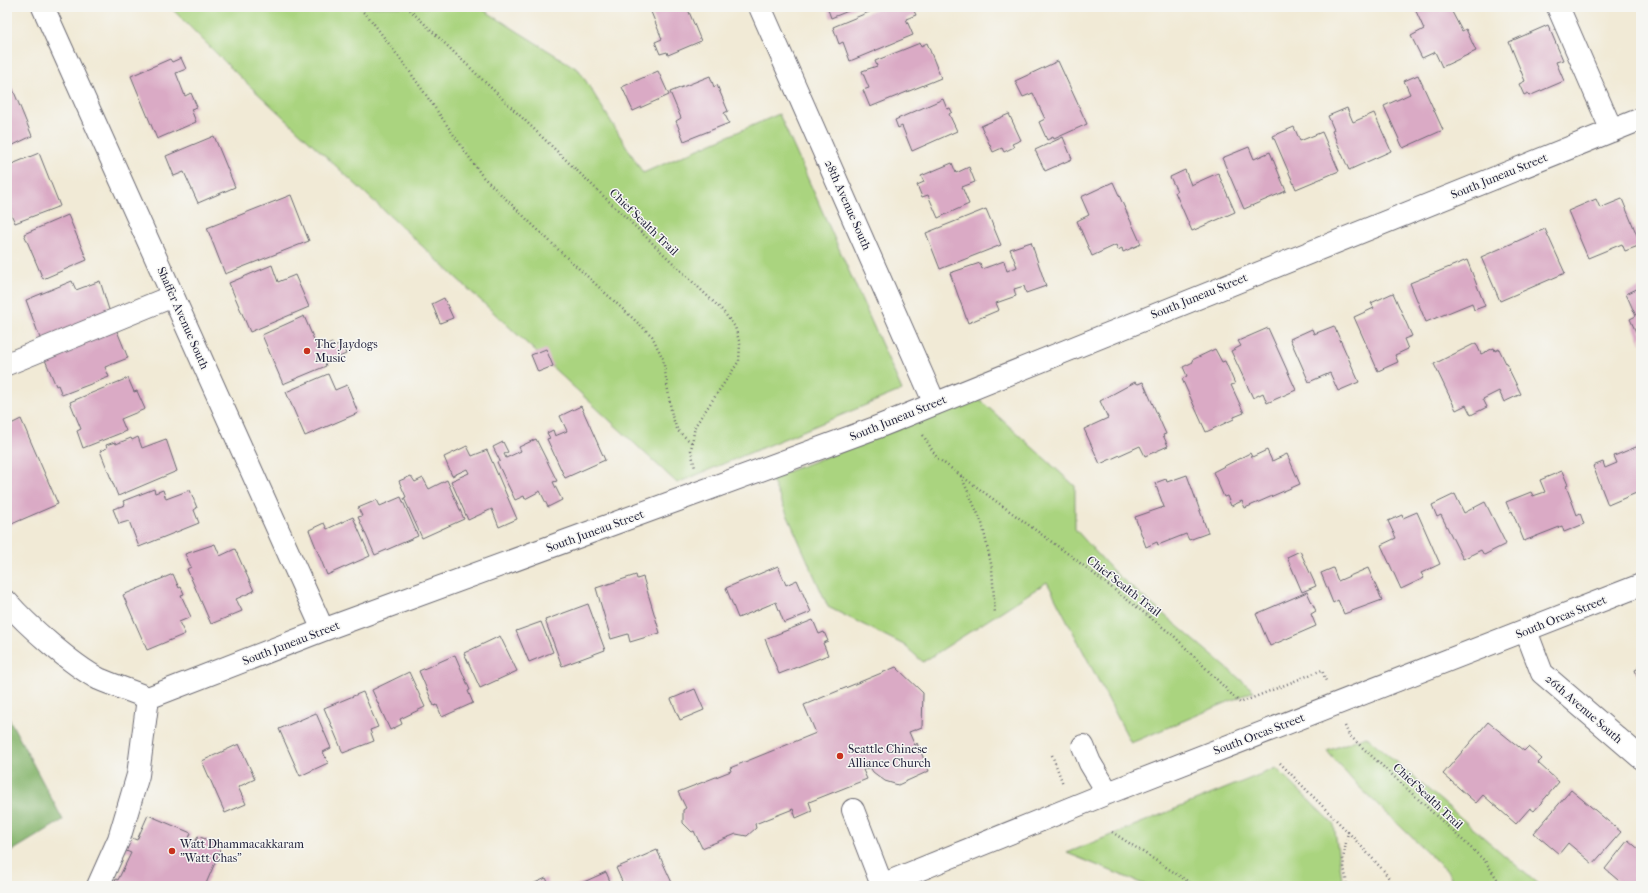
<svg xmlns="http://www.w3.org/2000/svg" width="1648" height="893" font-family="'IM FELL French Canon',serif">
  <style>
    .green { fill: #aad47f; stroke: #667b5d }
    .forest { fill: #87b66e; stroke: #546c54 }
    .building { fill: #daaac5 }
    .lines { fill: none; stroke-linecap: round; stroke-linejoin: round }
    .minor-casing { stroke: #6a6871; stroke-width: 24 }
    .path { stroke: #6a6871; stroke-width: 2.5; stroke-dasharray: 1 3; stroke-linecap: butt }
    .minor { stroke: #fff; stroke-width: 22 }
    .poi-dot { fill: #c8321e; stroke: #f6f6f2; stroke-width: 1.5 }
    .labels { text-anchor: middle; stroke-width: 3; stroke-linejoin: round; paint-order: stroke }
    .street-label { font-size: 12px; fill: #22223b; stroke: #f6f6f2 }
    .poi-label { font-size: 12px; fill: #22223b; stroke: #f6f6f2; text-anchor: start }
  </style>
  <rect width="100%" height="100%" fill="#f6f6f2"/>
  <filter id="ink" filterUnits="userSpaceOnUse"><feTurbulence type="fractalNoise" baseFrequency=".025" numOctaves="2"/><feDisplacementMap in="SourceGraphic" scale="8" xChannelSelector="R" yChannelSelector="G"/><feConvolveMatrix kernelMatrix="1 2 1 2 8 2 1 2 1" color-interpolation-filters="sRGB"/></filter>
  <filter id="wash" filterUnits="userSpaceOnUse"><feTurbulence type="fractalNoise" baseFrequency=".012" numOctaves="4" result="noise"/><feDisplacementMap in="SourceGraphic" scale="16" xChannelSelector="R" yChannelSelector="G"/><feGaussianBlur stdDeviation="0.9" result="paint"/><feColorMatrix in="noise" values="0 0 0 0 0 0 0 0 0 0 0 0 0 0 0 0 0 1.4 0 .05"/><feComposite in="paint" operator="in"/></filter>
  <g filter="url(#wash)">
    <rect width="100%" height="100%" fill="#f1ead6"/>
    <!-- green -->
    <path class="green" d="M170 7H479L579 70 643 173 779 114 902 390 677 483 237 74Z
      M978 398 1075 486V529L1115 573 1254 691 1131 743 1047 582 923 662 904 645 828 607 771 478Z
      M1366 736 1540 886H1454L1447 871 1354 782 1327 751Z
      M1276 768 1334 825 1343 886H1148L1067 853Z"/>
    <!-- forest -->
    <path class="forest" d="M7 715 63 820 7 854Z"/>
    <g id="blocks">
      <!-- building -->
      <path class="building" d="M649 7H687L701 41 668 55 667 52 660 54 655 42 662 39Z
        M827 7H858L831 18Z
        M881 7H912L916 15 906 19 913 35 850 61 843 42 839 44 833 27Z
        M1418 7H1458L1451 10 1462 31 1466 29 1476 51 1442 67 1435 52 1422 58 1411 36 1424 29 1415 9Z
        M1548 25 1563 60 1556 62 1564 81 1529 96 1528 93 1524 95 1519 84 1525 81 1509 42Z
        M920 43 921 46 927 43 941 78 870 107 863 90 869 88 862 71 877 66 875 61Z
        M181 58 186 69 176 73 185 96 191 93 197 107 191 109 196 122 157 139 131 76 170 59 172 62Z
        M1058 61 1087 124 1054 139 1053 137 1047 140 1039 122 1045 119 1033 93 1023 97 1015 81Z
        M658 71 669 95 633 111 622 87Z
        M1418 75 1443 130 1403 148 1384 106 1410 94 1404 81Z
        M710 76 714 87 717 85 728 111 724 113 729 123 684 141 676 121 681 118 670 92Z
        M12 87 32 136 7 148V89Z
        M943 99 947 109 950 108 952 112 949 114 957 131 912 151 902 126 898 128 895 120Z
        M1347 108 1353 122 1374 113 1391 151 1349 170 1332 131 1334 130 1328 116Z
        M1009 114 1021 140 1012 144 1014 147 1004 152 1002 148 993 152 981 126Z
        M1294 127 1300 141 1322 132 1339 171 1296 189 1273 136Z
        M214 136 235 187 198 203 184 172 174 176 166 156Z
        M1063 137 1072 159 1045 171 1035 150Z
        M1249 147 1254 159 1270 152 1286 191 1244 209 1222 158Z
        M39 153 60 206 15 223 7 205V161L10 159 12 164Z
        M952 163 956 173 969 167 975 182 962 187 969 204 938 218 928 195 922 197 917 185 924 182 921 176Z
        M1185 170 1191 185 1218 173 1235 212 1192 231 1175 192 1177 191 1170 177Z
        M1113 182 1141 244 1123 252 1122 248 1118 250 1116 245 1092 256 1077 221 1089 215 1081 197Z
        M291 195 309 241 225 274 207 228Z
        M1596 199 1600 208 1622 199 1641 245 1625 251 1622 244 1588 258 1568 211Z
        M986 209 1001 245 940 269 926 233Z
        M68 215 87 260 43 279 24 234Z
        M1545 229 1565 273 1500 301 1481 257Z
        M1031 242 1046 286 1026 293 1024 286 1014 289 1016 296 996 303 999 310 968 323 950 273 980 263 982 269 1004 261 1007 271 1017 267 1010 249Z
        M1467 260 1485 306 1474 310 1472 303 1426 322 1410 283Z
        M272 265 278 282 295 275 309 307 250 332 229 283Z
        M72 281 76 290 100 281 110 313 41 341 26 300Z
        M1641 287V343L1630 319 1636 316 1626 294Z
        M1393 293 1412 336 1404 339 1408 349 1395 355 1398 362 1378 371 1354 317 1374 308 1371 303Z
        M444 298 453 318 440 323 432 304Z
        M304 316 318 349 332 343 334 347 342 344 346 354 325 363 326 366 283 384 262 335Z
        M115 326 128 358 105 367 109 377 62 395 58 385 56 386 43 355Z
        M1334 326 1359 382 1338 391 1330 373 1309 382 1290 339 1312 329 1314 334Z
        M1268 328 1296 390 1267 403 1263 393 1253 398 1231 351 1241 346 1238 341Z
        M1476 343 1481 354 1494 348 1495 351 1499 349 1521 394 1504 402 1499 391 1483 399 1487 407 1471 415 1466 405 1456 410 1434 364Z
        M546 349 553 366 538 372 531 355Z
        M1215 349 1222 362 1225 361 1235 384 1231 385 1244 413 1234 417V419L1206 432 1182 379 1187 376 1183 367 1193 362 1192 360Z
        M328 374 335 390 347 385 358 413 305 436 286 392Z
        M128 378 134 392 137 391 145 409 121 419 126 431 83 448 77 431 81 429 70 402Z
        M1135 382 1138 384 1143 382 1166 434 1163 435 1168 446 1145 456 1140 446 1100 464 1084 429 1108 418 1100 401Z
        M581 406 605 460 565 478 547 439 550 438 547 433 553 430 555 436 567 431 560 416Z
        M21 419 58 504 7 526V426Z
        M138 437 142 448 166 439 177 471 118 496 100 451 107 448 106 445 115 442 116 444 131 438 132 440Z
        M536 439 557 481 553 482 562 500 548 507 540 491 525 499 524 496 515 500 497 462 500 461 493 447 503 442 508 452 504 454 506 458 521 451 519 447Z
        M1641 445V491L1608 505 1593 466 1603 462 1605 468 1617 463 1614 456Z
        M467 446 472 456 487 450 517 519 499 527 492 509 468 520 451 481 469 473 467 469 452 476 444 457Z
        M1267 450 1272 461 1287 454 1300 484 1245 508 1242 501 1231 506 1227 496 1224 497 1213 472 1250 453 1252 457Z
        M1562 471 1568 485 1566 486 1577 515 1580 513 1584 524 1564 532 1562 526 1524 541 1512 511 1510 512 1506 502 1531 492 1533 496 1545 492 1540 480Z
        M1187 475 1208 533 1189 540 1186 534 1158 545 1157 542 1146 547 1135 517 1164 507 1155 483 1166 479 1167 482Z
        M411 476 415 482 423 478 429 489 447 480 464 519 422 538 404 498 406 497 399 481Z
        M154 489 155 493 163 490 166 499 190 490 197 508 194 510 199 523 139 547 129 521 119 524 113 509 125 505 123 501Z
        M1455 494 1464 513 1485 502 1506 544 1484 555 1481 550 1463 559 1441 515 1437 517 1432 505Z
        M401 497 418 536 375 555 358 517 362 516 358 508 377 500 380 506Z
        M1417 512 1440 564 1421 573 1424 578 1401 589 1381 545 1396 538 1388 521 1402 515 1403 518Z
        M353 517 370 556 327 575 309 530 324 523 327 529Z
        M215 544 220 556 235 549 254 591 236 599 242 611 211 624 187 569 191 567 185 554Z
        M1300 551 1316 586 1302 592 1287 557Z
        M778 566 786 585 797 580 811 612 784 623 776 602 738 618 726 588Z
        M1333 568 1338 581 1368 568 1382 600 1344 614 1338 600 1333 603 1321 573Z
        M173 574 179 588 181 587 184 594 181 595 191 617 179 622 185 634 147 650 123 595Z
        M636 575 637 579 643 577 660 633 630 642 628 634 611 639 596 588Z
        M1307 592 1316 611 1311 614 1316 626 1270 646 1256 614Z
        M588 604 605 650 562 666 545 620Z
        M813 620 819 634 824 632 828 641 823 643 828 655 779 674 765 639Z
        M541 622 553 652 529 662 516 631Z
        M500 636 517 671 480 688 464 653Z
        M455 655 470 690 468 691 473 703 442 717 437 705 434 706 419 671Z
        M1641 664V685L1635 670 1639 668 1638 665Z
        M896 667 923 693 922 727 909 732 915 746 917 743 929 771 898 785 885 781 873 772 870 767 863 770 867 779 809 802 812 811 796 818 793 809 755 824 756 828 747 836 736 834 702 848 694 831 692 832 683 823V810L686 808 678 792 731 771 730 768 816 733 804 705Z
        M409 672 425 707 400 719 402 724 390 730 372 690Z
        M695 689 704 710 680 720 671 699Z
        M363 692 378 727 370 730 374 741 343 753 324 708Z
        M316 713 331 748 323 752 328 763 300 776 279 729Z
        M1488 722 1524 751 1528 747 1542 759 1538 763 1559 782 1534 811 1530 808 1516 824 1483 795 1476 803 1443 774Z
        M239 744 255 779 238 787 246 804 225 813 202 761Z
        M1571 790 1621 832 1593 864 1568 843 1559 854 1534 833Z
        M148 815 191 833 189 838 196 841 198 836 220 845 219 850 220 851 205 886H113L116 879 118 880 131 853 124 850 129 837 137 840Z
        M1628 840 1641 851V886H1625L1605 869Z
        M657 850 673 885 624 886 616 868Z
        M606 872 612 886H575Z
        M546 878 550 886H528Z"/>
    </g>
  </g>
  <g filter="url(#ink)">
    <use href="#blocks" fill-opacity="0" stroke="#6a6871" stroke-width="1"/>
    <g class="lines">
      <defs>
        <path id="minor" d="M43 7 323 630
          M760 7 935 404
          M1558 7 1612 131
          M7 364 173 296
          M7 602C27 625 72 665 99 679 115 686 132 691 148 698
          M1526 631 1542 673 1641 758
          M148 698 323 630 875 428 1641 119
          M1083 746 1090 763 1108 793
          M853 810 882 885
          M98 886 119 839 138 775 148 698
          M879 886 1108 793 1641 585"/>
      </defs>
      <!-- minor casing -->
      <use href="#minor" class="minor-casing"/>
      <!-- path -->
      <path class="path" d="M357 7 368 16 410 72 483 177 563 254 652 336 663 359 672 416 678 431 692 443
        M407 7 723 311 735 327 740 344 739 361 695 426 691 450 695 468
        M923 435 937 458 1071 556 1174 636 1240 703 1322 670 1326 681
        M961 476 982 523 992 568 995 614
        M1345 726 1349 735 1485 861 1502 886
        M1052 755 1063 784
        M1280 763 1348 832 1343 859 1347 886
        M1112 832 1195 886
        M1348 832 1384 871 1394 886"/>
      <!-- minor -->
      <use href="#minor" class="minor"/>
    </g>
  </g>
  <!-- markers -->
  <g class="poi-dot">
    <circle cx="307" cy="351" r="4"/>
    <circle cx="840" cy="756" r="4"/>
    <circle cx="172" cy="851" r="4"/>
  </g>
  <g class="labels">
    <!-- street labels -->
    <g class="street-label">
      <text transform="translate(1499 176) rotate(-22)" y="4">South Juneau Street</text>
      <text transform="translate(848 205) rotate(66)" y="4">28th Avenue South</text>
      <text transform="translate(644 222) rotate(44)" y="4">Chief Sealth Trail</text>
      <text transform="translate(1199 296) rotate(-22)" y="4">South Juneau Street</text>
      <text transform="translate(183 318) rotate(66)" y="4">Shaffer Avenue South</text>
      <text transform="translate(898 418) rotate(-22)" y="4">South Juneau Street</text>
      <text transform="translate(595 531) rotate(-20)" y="4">South Juneau Street</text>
      <text transform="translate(1124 586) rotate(38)" y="4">Chief Sealth Trail</text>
      <text transform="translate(1561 617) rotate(-22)" y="4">South Orcas Street</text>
      <text transform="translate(291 643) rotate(-21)" y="4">South Juneau Street</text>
      <text transform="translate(1584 709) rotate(41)" y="4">26th Avenue South</text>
      <text transform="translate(1259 734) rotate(-21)" y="4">South Orcas Street</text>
      <text transform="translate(1428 796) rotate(43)" y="4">Chief Sealth Trail</text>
    </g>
    <!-- poi labels -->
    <g class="poi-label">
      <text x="315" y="348">The Jaydogs<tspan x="315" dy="14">Music</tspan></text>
      <text x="848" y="753">Seattle Chinese<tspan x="848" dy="14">Alliance Church</tspan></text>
      <text x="180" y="848">Watt Dhammacakkaram<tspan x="180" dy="14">"Watt Chas"</tspan></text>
    </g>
  </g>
  <!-- margin -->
  <rect width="1648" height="893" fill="none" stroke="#f6f6f2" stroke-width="24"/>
</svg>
